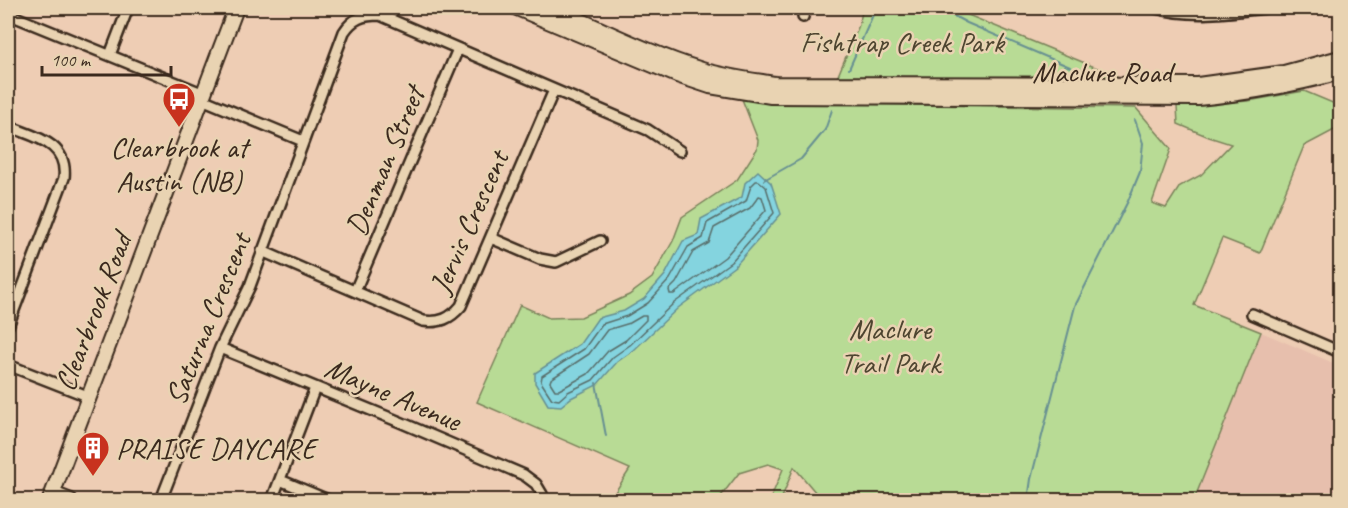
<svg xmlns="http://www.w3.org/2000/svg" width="1348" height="508" font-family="Caveat,sans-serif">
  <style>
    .built { fill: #e7bfad }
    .green { fill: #b8db95; stroke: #7a825a; stroke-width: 1.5 }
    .water { fill: #84d4df; stroke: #679092; stroke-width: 1.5 }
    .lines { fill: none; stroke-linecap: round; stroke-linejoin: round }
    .shore { stroke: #586e6b; stroke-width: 1.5 }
    .stream { stroke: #679092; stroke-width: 2 }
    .minor-casing { stroke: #3b2a1e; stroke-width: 14 }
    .tertiary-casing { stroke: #3b2a1e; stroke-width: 16 }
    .secondary-casing { stroke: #3b2a1e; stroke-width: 18 }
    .minor { stroke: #e9d3b2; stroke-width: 9 }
    .tertiary { stroke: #e9d3b2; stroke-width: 12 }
    .secondary { stroke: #e9d3b2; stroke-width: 14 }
    .labels { text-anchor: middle; stroke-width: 5; stroke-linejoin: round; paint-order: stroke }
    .park-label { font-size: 30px; fill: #4e4530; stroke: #e9d3b2 }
    .street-label { font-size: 30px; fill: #3b2a1e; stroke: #e9d3b2 }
    .poi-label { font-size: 30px; fill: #3b2a1e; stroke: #e9d3b2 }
  </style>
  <rect width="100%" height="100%" fill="#eecdb4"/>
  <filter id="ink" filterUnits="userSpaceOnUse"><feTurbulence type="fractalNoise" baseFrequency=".0167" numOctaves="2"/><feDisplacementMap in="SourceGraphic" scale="12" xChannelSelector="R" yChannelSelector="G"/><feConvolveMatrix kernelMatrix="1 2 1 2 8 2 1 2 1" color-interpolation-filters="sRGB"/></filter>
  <g filter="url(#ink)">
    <!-- built -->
    <path class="built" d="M1261 332 1340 366V500H1194Z"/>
    <!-- green -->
    <path class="green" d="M863 8H951L1119 77 837 78 859 25Z
      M1304 91 1340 106V127L1304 146 1260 253 1222 238 1194 305 1261 332 1194 500H822L794 467 781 500H770L783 469 768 464 739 473 718 500H610L630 469 477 402 520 305 549 318 581 317 629 295 652 278 673 241 682 217 737 180 757 149 758 140 742 99 784 103 1136 108 1171 149 1152 203 1166 208 1180 186 1201 175 1231 144 1209 137 1178 124 1177 106 1248 101Z"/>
    <!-- water -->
    <path class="water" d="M758 171 771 183 781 214 735 266 678 308 634 350 617 362 597 385 571 398 561 406 548 405 535 383V373L580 344 598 318 624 311 644 299 665 275 683 241 698 235 701 219 742 197 745 183Z"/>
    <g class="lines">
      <!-- shore -->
      <path class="shore" d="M756 181H759L766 187 774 213 731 262 674 303 630 345 613 357 593 380 568 392 559 400 552 399 541 382 542 376 584 349 602 324 627 316 648 303 670 279 688 247 703 238 707 223 746 201 751 186Z
        M759 196 762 197 766 210 725 257 674 294H670L669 290 676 283 693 252 709 243 714 228 750 208Z
        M642 316H646V320L626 340 608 351 588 374 559 390H555L550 382 551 379 589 354 607 330 630 323Z"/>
      <!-- stream -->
      <path class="stream" d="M939 8 967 23 1070 67
        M849 69 876 8
        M764 180 801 159 825 130 832 110
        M596 383 606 436
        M1028 500 1031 479 1075 306 1128 201 1140 172 1143 143 1135 120"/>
      <defs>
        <path id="minor" d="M1156 8C1192 18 1229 12 1265 8
          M8 14 204 94
          M803 17 805 8
          M110 55 128 8
          M202 99 303 141
          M8 126C34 137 68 142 64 178L8 326
          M491 238 540 259 556 262 600 241
          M262 251 423 321C440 323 450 319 461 306L554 90
          M355 291 458 49
          M1252 314 1340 352
          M220 348 400 422 524 475 536 484 542 494
          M8 365 90 397
          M280 480 328 500
          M161 500 220 348 250 286 344 32C353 18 363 15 380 15L648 130 680 151
          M272 500 315 388"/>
        <path id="tertiary" d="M53 493 71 500"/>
        <path id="secondary" d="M517 8 677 75 710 86 771 96 1198 98C1247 93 1293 85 1340 72
          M552 8C601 29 650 54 702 70 726 77 750 80 775 84L1198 85 1284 73 1340 58
          M50 500 236 8"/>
      </defs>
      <!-- minor casing -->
      <use href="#minor" class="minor-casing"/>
      <!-- tertiary casing -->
      <use href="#tertiary" class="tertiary-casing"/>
      <!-- secondary casing -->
      <use href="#secondary" class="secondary-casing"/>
      <!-- minor -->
      <use href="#minor" class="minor"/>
      <!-- tertiary -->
      <use href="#tertiary" class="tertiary"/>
      <!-- secondary -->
      <use href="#secondary" class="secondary"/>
    </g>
  </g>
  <!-- icons -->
  <defs>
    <symbol id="bus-pin" viewBox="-11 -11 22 30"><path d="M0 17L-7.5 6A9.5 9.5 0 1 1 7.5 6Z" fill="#c8321e" stroke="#e9d3b2"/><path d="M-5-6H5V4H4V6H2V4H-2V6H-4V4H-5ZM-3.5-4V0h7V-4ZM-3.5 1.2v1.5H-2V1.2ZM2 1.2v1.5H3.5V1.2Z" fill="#fff"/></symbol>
    <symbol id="building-pin" viewBox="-11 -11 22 30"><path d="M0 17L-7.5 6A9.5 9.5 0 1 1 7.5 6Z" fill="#c8321e" stroke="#e9d3b2"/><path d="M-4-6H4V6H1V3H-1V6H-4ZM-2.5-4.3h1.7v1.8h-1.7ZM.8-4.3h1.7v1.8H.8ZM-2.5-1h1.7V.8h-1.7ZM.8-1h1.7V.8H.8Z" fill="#fff"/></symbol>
  </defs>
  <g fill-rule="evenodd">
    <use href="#bus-pin" x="160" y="80" width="38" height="52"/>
    <use href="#building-pin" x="74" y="429" width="38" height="52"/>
  </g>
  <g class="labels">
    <!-- park labels -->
    <g class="park-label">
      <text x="902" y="52">Fishtrap Creek Park</text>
      <text x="890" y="339">Maclure<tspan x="890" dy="34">Trail Park</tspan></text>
    </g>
    <!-- street labels -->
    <g class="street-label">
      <text x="1102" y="82">Maclure Road</text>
      <text transform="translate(385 161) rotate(-67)" y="10">Denman Street</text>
      <text transform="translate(469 222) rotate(-66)" y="10">Jervis Crescent</text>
      <text transform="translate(93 312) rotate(-69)" y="10">Clearbrook Road</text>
      <text transform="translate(208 319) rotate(-68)" y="10">Saturna Crescent</text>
      <text transform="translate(393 394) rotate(23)" y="10">Mayne Avenue</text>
    </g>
    <!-- poi labels -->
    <g class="poi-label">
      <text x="179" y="157">Clearbrook at<tspan x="179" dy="34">Austin (NB)</tspan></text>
      <text x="116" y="458" text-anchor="start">PRAISE DAYCARE</text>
    </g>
  </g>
  <!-- margin -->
  <rect width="1348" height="508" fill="none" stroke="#e9d3b2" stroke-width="30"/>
  <rect x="15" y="15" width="1318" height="478" fill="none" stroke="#3b2a1e" stroke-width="2" filter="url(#ink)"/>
  <!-- scale -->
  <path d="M42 66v9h129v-9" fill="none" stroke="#3b2a1e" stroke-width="3"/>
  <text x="51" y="66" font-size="18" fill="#3b2a1e" stroke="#e9d3b2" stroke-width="4.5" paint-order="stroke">100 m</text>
</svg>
